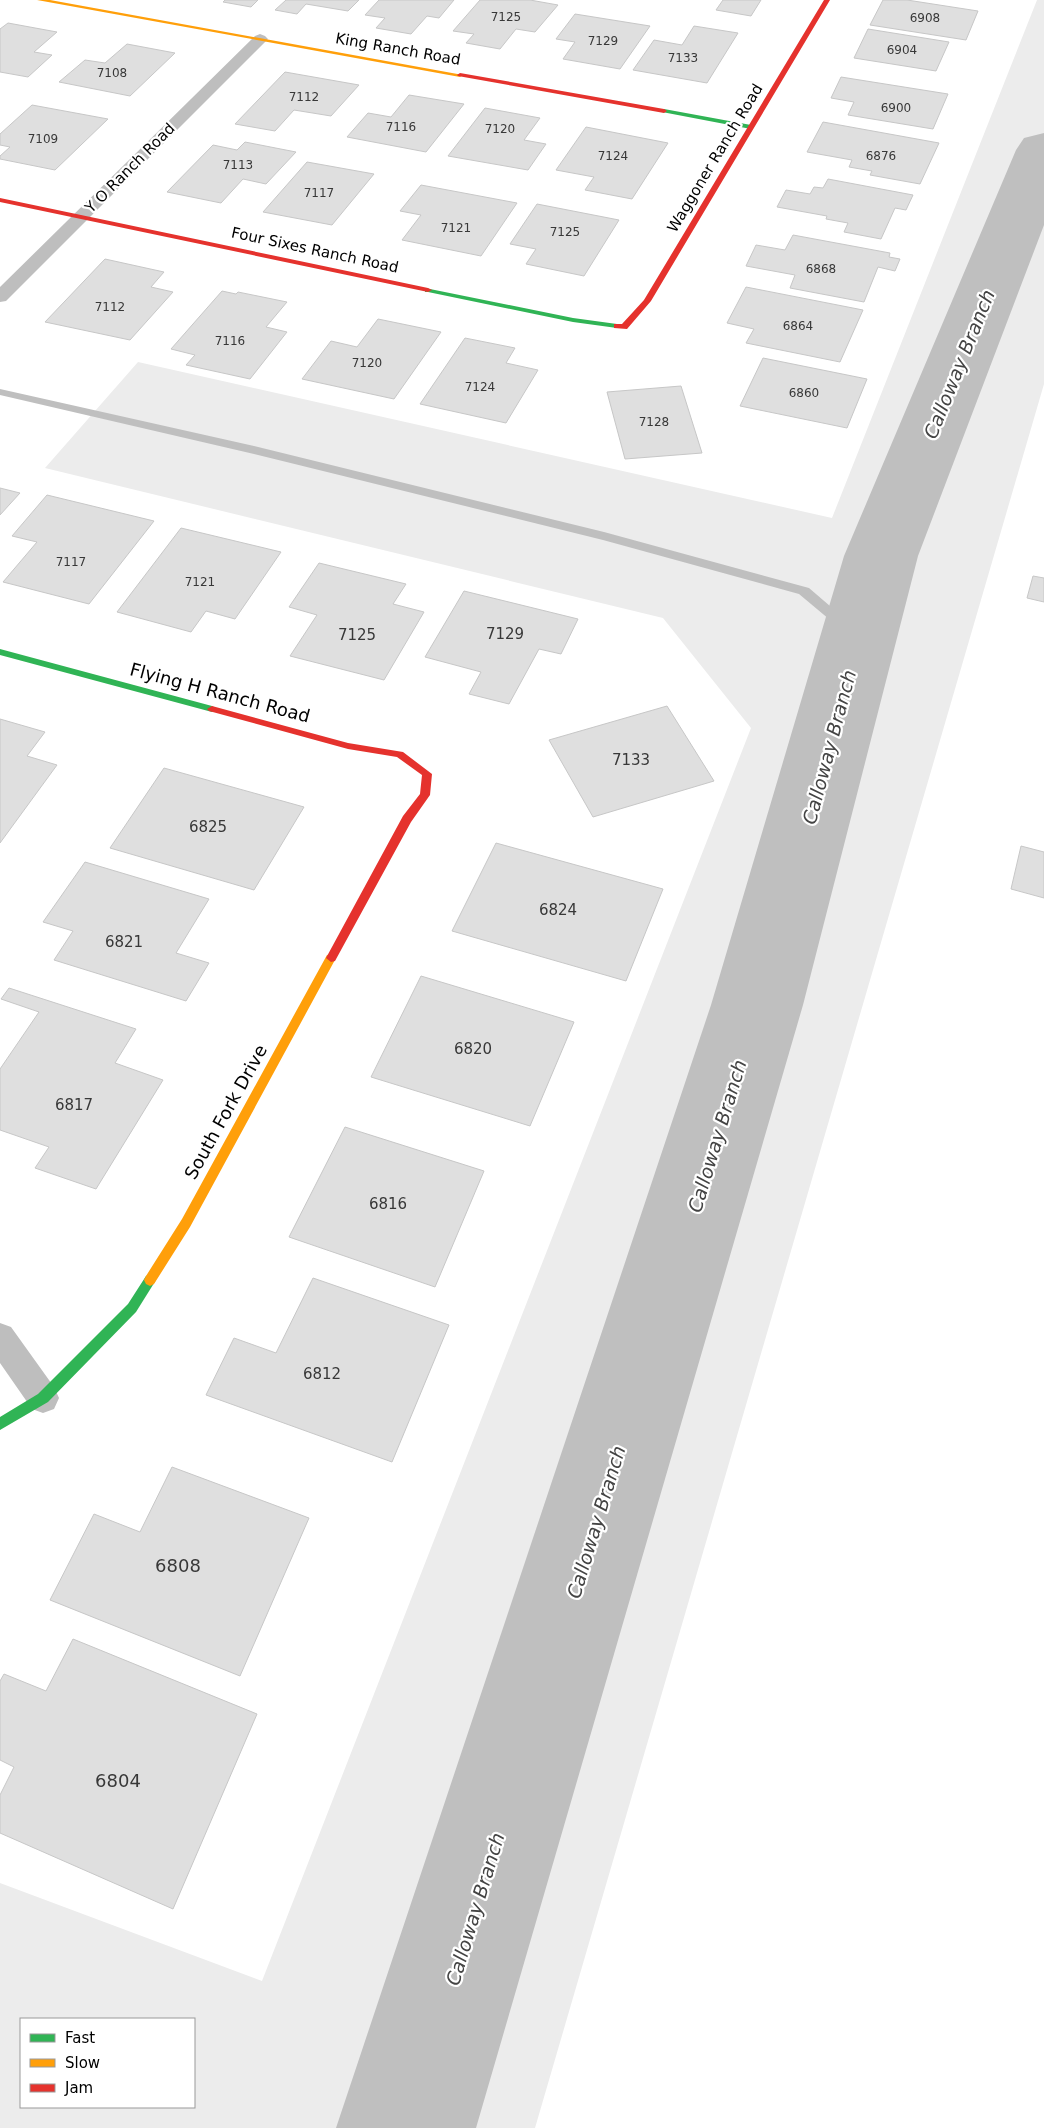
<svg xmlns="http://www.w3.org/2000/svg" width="1044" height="2128" font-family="'DejaVu Sans',sans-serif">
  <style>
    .green { fill: #ececec; fill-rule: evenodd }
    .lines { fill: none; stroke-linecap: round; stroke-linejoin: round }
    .stream { fill: #bfbfbf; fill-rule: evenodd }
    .river { fill: #bfbfbf; fill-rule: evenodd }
    .building { fill: #dfdfdf; stroke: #c7c7c7 }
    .street { fill: #bebebe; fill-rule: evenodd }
    .fast { fill: #30b455; fill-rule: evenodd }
    .slow { fill: #ff9f0a; fill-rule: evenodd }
    .jam { fill: #e5322d; fill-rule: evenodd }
    .labels { text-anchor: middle; stroke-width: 4.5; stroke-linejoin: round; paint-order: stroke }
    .far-number-label { font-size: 12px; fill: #383838 }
    .far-street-label { font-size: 15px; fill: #000; stroke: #fff }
    .number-label { font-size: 15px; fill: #383838 }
    .street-label { font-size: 18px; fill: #000; stroke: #fff }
    .near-number-label { font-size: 18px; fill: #383838 }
    .water-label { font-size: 19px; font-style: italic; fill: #444; stroke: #fff }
  </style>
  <rect width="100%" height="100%" fill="#fff"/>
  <!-- green -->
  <path class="green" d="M1037 0H1044V384L535 2128H0V1883L262 1981 751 728 663 618 45 468 138 362 832 518ZM21 2019H194V2107H21Z"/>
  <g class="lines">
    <!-- stream -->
    <path class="stream" d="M0 389 254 446 604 532 809 588 866 637 859 641 854 640 799 594 603 540 254 454 0 395Z"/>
    <!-- river -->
    <path class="river" d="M1044 133V225L918 556 803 1005 476 2128H336L711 1005 844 556 1016 150 1024 138Z"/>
  </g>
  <!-- building -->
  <path class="building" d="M225 0H258L251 7 223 2Z
    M286 0H359L348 11 306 4 297 14 275 10Z
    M379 0H454L439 18 427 16 411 34 376 28 385 18 365 15Z
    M480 0H530L558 5 535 32 516 29 500 49 466 43 474 34 453 31Z
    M723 0H761L751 16 716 10Z
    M883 0H907L978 11 966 40 870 25Z
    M575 14 650 26 620 69 563 59 575 42 556 39Z
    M8 23 57 32 34 52 52 55 28 77 0 72V29Z
    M694 26 738 33 707 83 633 70 654 40 682 45Z
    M868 29 949 42 936 71 854 58Z
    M127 44 175 53 130 96 59 82 85 60 105 63Z
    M285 72 359 85 331 116 294 110 275 131 235 124Z
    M841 77 948 94 933 129 848 115 854 102 831 98Z
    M409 95 464 104 426 152 347 137 368 113 391 117Z
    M32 105 108 119 55 170 0 159V156L10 147 0 145V134Z
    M485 108 540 118 524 140 546 144 528 170 448 156Z
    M823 122 939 143 920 184 870 175 872 171 849 167 852 160 807 152Z
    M586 127 668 143 632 199 585 190 594 177 556 170Z
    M245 142 296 152 266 184 243 179 221 203 167 192 213 145 237 150Z
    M307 162 374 174 332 225 263 212Z
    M828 179 913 195 906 210 895 208 881 239 844 232 848 223 826 219 827 216 777 207 786 190 810 194 814 187 823 188Z
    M421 185 517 203 481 256 402 240 421 215 400 211Z
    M537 204 619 220 584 276 526 264 536 249 510 244Z
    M793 235 890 253 889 257 900 259 895 271 878 267 864 302 790 288 795 275 746 266 756 245 785 250Z
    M105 259 164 272 151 287 173 292 130 340 45 322Z
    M746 287 863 310 840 362 746 343 754 329 727 323Z
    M222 291 236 294 238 292 287 302 266 327 287 332 250 379 186 365 195 355 171 349Z
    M378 319 441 332 394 399 302 379 331 341 357 347Z
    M465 338 515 348 506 363 538 370 506 423 420 404Z
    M763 358 867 379 847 428 740 406Z
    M681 386 702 453 625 459 607 392Z
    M0 488 20 493 0 515Z
    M47 495 154 521 89 604 3 582 37 542 12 536Z
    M181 528 281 552 235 619 206 611 191 632 117 612Z
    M319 563 406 584 393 604 424 612 384 680 290 656 317 615 289 607Z
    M1033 576 1044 578V602L1027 598Z
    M464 591 578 619 561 654 539 649 509 704 469 694 481 672 425 657Z
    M667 706 714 781 593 817 549 740Z
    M0 719 45 732 27 756 57 765 0 843Z
    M164 768 304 807 254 890 110 848Z
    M496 843 663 889 626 981 452 931Z
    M1021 846 1044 852V898L1011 889Z
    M85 862 209 899 176 953 209 963 186 1001 54 960 73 931 43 922Z
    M421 976 574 1022 530 1126 371 1077Z
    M9 988 136 1029 115 1063 163 1080 96 1189 35 1168 49 1147 0 1130V1069L39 1012 1 999Z
    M345 1127 484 1171 435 1287 289 1237Z
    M313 1278 449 1325 392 1462 206 1395 234 1338 276 1353Z
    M172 1467 309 1518 240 1676 50 1600 94 1514 140 1532Z
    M73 1639 257 1714 173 1909 0 1833V1795L14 1767 0 1760V1681L4 1674 46 1691Z"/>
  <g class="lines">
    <!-- street -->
    <path class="street" d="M260 34 265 36 268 39 6 301 0 302V287L255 36Z
      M0 1323 11 1327 54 1387 59 1398 54 1409 43 1413 32 1409 0 1363Z"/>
    <!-- fast -->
    <path class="fast" d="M664 109 751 125 754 127 751 129 662 112 661 111Z
      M425 288 573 318 617 324 621 326 617 328 573 322 428 292H425Z
      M0 649 212 706 217 709 212 712 0 655Z
      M150 1274 154 1276 156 1280 136 1312 48 1402 0 1430V1417L38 1394 128 1304 146 1276Z"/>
    <!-- slow -->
    <path class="slow" d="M37 0H50L463 75 460 77Z
      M331 954 336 958 190 1227 154 1284 150 1286 146 1284 144 1280 146 1276 182 1219 327 955Z"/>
    <!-- jam -->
    <path class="jam" d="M824 0H830L651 301 627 329 614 328V324H622L644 300Z
      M460 73 664 109 667 111 664 113 458 76 457 75Z
      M0 198 428 288 432 290 428 292 0 202Z
      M212 706 348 743 403 752 432 774 430 795 411 822 335 961 331 962 326 958 403 816 420 794 422 775 397 757 348 749 209 711 207 709Z"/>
  </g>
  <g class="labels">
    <!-- far-number labels -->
    <g class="far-number-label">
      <text x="506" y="21">7125</text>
      <text x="925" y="22">6908</text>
      <text x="603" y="45">7129</text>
      <text x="902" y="54">6904</text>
      <text x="683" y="62">7133</text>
      <text x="112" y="77">7108</text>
      <text x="304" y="101">7112</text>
      <text x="896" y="112">6900</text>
      <text x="401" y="131">7116</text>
      <text x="500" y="133">7120</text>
      <text x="43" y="143">7109</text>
      <text x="613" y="160">7124</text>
      <text x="881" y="160">6876</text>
      <text x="238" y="169">7113</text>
      <text x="319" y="197">7117</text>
      <text x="456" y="232">7121</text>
      <text x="565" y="236">7125</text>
      <text x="821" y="273">6868</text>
      <text x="110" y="311">7112</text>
      <text x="798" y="330">6864</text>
      <text x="230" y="345">7116</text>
      <text x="367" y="367">7120</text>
      <text x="480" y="391">7124</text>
      <text x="804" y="397">6860</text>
      <text x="654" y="426">7128</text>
      <text x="71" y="566">7117</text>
      <text x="200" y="586">7121</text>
    </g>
    <!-- far-street labels -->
    <g class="far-street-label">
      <text transform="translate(398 49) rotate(10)" y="5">King Ranch Road</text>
      <text transform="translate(715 158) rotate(-59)" y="5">Waggoner Ranch Road</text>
      <text transform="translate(130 168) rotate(-45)" y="5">Y O Ranch Road</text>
      <text transform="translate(315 250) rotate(12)" y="5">Four Sixes Ranch Road</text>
    </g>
    <!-- number labels -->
    <g class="number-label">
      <text x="505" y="639">7129</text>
      <text x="357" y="640">7125</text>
      <text x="631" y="765">7133</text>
      <text x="208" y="832">6825</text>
      <text x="558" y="915">6824</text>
      <text x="124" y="947">6821</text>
      <text x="473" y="1054">6820</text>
      <text x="74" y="1110">6817</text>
      <text x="388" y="1209">6816</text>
      <text x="322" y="1379">6812</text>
    </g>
    <!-- street labels -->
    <g class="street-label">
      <text transform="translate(220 693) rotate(15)" y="6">Flying H Ranch Road</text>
      <text transform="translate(226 1112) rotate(-61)" y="6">South Fork Drive</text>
    </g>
    <!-- near-number labels -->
    <g class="near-number-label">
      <text x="178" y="1572">6808</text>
      <text x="118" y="1787">6804</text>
    </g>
    <!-- water labels -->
    <g class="water-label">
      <text transform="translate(959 364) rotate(-68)" y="7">Calloway Branch</text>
      <text transform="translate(829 747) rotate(-75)" y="7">Calloway Branch</text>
      <text transform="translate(717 1136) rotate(-73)" y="7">Calloway Branch</text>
      <text transform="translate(596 1522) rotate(-73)" y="7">Calloway Branch</text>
      <text transform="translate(475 1909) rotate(-73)" y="7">Calloway Branch</text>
    </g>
  </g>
  <!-- legend -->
  <rect x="20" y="2018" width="175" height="90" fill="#ffffff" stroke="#999999"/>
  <rect x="30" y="2034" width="25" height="8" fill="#30b455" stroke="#999999"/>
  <text x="65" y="2043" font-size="15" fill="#000000">Fast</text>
  <rect x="30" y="2059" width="25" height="8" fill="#ff9f0a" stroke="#999999"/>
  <text x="65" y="2068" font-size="15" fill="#000000">Slow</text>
  <rect x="30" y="2084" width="25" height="8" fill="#e5322d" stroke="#999999"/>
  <text x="65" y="2093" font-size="15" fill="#000000">Jam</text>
</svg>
